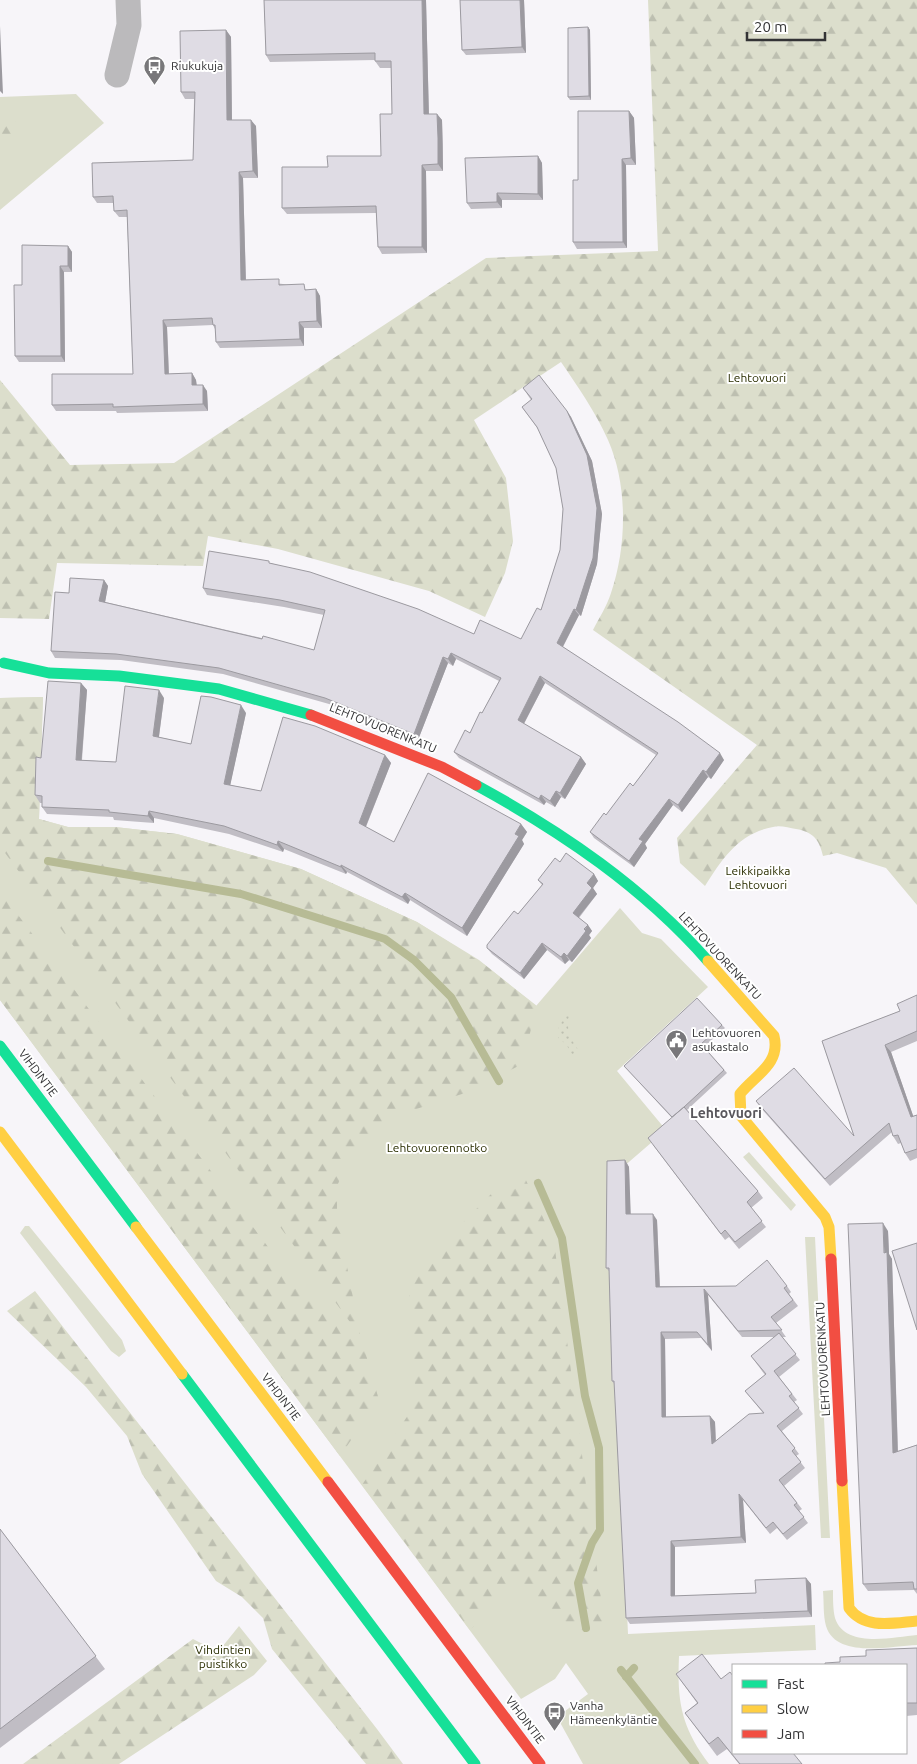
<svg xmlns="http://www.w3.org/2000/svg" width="917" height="1764" font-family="Ubuntu,sans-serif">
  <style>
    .green { fill: #dcdecc }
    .forest { fill: url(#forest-firs) }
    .garden { fill: url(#garden-dots) }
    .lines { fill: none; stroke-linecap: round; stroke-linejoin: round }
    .stream { stroke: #b7bb95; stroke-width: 8 }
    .street { stroke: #bbbabc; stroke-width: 25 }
    .fast { stroke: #16e098; stroke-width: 11 }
    .slow { stroke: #ffcf43; stroke-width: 11 }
    .jam { stroke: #f24e42; stroke-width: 11 }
    .wall { fill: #c0bdc4; fill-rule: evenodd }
    .shaded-wall { fill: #9c9aa0 }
    .building { fill: #dfdce4; stroke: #9c9aa0 }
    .labels { text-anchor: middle; stroke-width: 4; stroke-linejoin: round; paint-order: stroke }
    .poi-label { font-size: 12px; fill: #333335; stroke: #fff; text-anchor: start }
    .park-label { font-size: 12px; fill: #2a2e00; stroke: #fff }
    .street-label { font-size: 12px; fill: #333335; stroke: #fff }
    .neighbourhood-label { font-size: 14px; font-weight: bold; fill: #59575c; stroke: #fff }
  </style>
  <defs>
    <pattern id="forest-firs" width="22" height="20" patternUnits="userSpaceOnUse" patternTransform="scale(1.25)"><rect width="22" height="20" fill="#dcdecc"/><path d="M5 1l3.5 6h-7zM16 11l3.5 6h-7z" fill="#bdbfb0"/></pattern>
    <pattern id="garden-dots" width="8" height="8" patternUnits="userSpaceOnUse" patternTransform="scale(1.25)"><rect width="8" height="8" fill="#dcdecc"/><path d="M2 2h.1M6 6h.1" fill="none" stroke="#bdbfb0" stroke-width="1.8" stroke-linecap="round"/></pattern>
  </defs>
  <rect width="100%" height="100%" fill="#f7f5f9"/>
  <!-- green -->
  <path class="green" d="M76 94 104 123 0 210V97Z
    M43 697 39 819 68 827H115L177 834 301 869 417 922 479 960 536 1006 620 908 642 933 661 939 708 987 617 1071 666 1130 608 1180 628 1634 815 1625 816 1650 679 1656C677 1702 681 1726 709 1764H583L557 1717 588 1694 566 1663 555 1679 521 1699 0 1000V698Z
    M749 1152 796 1205 791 1211 743 1157Z
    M25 1226H29L122 1340 126 1351 119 1357 111 1351 20 1233Z
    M805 1237H815L830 1538H821Z
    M833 1590C833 1599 833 1610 835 1618 845 1649 893 1637 917 1635V1645C890 1646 836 1659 826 1626 823 1615 824 1602 823 1591Z"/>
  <!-- forest -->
  <path class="forest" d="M648 0H917V905L886 868 837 853 823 856C819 839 813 832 796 829 789 828 780 825 773 827 739 833 722 859 705 886L680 863 677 838 757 745 593 630C599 618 607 606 611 593 627 546 628 485 608 440 595 411 578 387 561 362L474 420 506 478 513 541 505 573 485 617 429 591 278 549 208 536 203 566 57 563 49 619 0 618V380L70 465 174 463 486 258 658 251Z
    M0 111 22 126 0 151Z
    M43 697 39 819 68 827H115L177 834 301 869 417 922 485 965 537 1006 522 1064 471 1091 392 1117 349 1160 337 1186V1214L360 1334 379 1400 340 1456 0 1000V891L296 1284 358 1333 0 846V698Z
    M525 1178 554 1242 606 1637 564 1624 519 1582 470 1630 362 1485 416 1403 409 1293 430 1256 496 1189Z
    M35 1291 377 1729 403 1764H366L272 1649 263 1618 242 1597 216 1581 142 1474 127 1436 86 1387 7 1311Z
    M239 1626 267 1661 254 1675 119 1764H23L193 1639 218 1652Z"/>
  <!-- garden -->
  <path class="garden" d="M566 1014 569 1015C566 1031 570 1038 579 1051L573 1056 566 1044 558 1038 560 1036 558 1029Z"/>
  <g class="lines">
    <!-- stream -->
    <path class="stream" d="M48 861 241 894 385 939 414 960 451 997 499 1081
      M538 1183 562 1238 585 1396 599 1448 600 1530 592 1543 578 1583 586 1628
      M621 1670 695 1764
      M626 1677 634 1668"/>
    <!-- street -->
    <path class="street" d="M117 75 129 25 128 0"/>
    <!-- fast -->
    <path class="fast" d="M4 663 49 673 119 676 219 689 311 715
      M476 785C562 832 643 887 708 961
      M0 1046 136 1227
      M182 1374 475 1764"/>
    <!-- slow -->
    <path class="slow" d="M708 961 774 1036C781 1064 755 1075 740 1094L741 1116 825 1217 829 1227 831 1259
      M0 1132 182 1374
      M136 1227 328 1482
      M842 1481 849 1608C865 1630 893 1623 917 1621"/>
    <!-- jam -->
    <path class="jam" d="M311 715 442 767 476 785
      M831 1259 842 1481
      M328 1482 540 1764"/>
  </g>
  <!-- wall -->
  <path class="wall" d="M264 0H426L429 114H437L442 120 443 145V171H426L427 253 382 254 378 247 376 213 287 214 282 208 328 167 381 156 392 114 391 68H380L375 61V60L270 62 266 55Z
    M460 0H524L526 53 466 55 462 50Z
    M588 27 590 30 591 100H570L568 97Z
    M226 30 231 37 232 120 256 126 258 178H243L246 280 283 284 308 290 316 289 320 296 322 328H304V346L220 348 216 342 215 329 213 325 167 327 169 374 192 373 196 380 197 385 207 391 208 411 117 413 116 411H56L52 405 133 374 127 217H119L114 211V203H97L93 197 193 160 194 99H185L181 92Z
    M629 111 634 118 636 165H626L627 248 577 249 573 242 578 180Z
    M538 156 542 163 543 200H502V208L471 209 467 203Z
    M68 246 72 252V272H64L65 362H19L15 356 22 285Z
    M523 388 567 411 571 417 592 461 602 514 597 564 581 616 579 615 563 647 724 760 711 779 708 777 682 812 673 805 645 844 647 848 634 867 594 838 590 832 633 786 656 755 545 683 524 724 581 757 586 764 565 799 561 797 555 807 546 802 544 805 459 758 454 752 470 733 482 713 499 681 456 659 453 666 448 663 418 740 329 704 223 674 121 660 55 658 51 651 69 593 104 580 108 586 105 602 314 650 324 615 284 607 207 595 203 588 271 563 474 634 521 639 541 610 560 550 563 509 556 468 538 429 522 407 531 400Z
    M81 683 87 690 82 760 116 762 164 698 159 737 191 744 246 713 230 785 261 791 385 755 391 763 366 827 394 842 521 824 527 832 522 840 524 844 467 936 410 900 408 904 347 872 346 874 284 849 283 852 229 834 154 818V823L114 820 113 817 47 814 42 807V803H40L35 795 41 758Z
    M560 862 594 874 598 881 593 888 597 894 579 918 588 925 592 931 589 935 591 938 572 962 569 960 565 964 547 950 524 979 492 954 487 948 518 914 542 885 538 880Z
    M917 995V1041L891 1052 913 1116 917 1115V1158L910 1161 905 1153 901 1143 898 1144 893 1136 892 1132 830 1186 761 1108 756 1101 854 1136 822 1041 900 1011Z
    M722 1025 725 1028 704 1047 727 1073 687 1110 758 1191 763 1198 751 1208 766 1227 739 1249 729 1237 725 1240 653 1145 672 1118 624 1066Z
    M625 1160 629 1167 630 1214 657 1220 660 1286H787L791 1292 789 1294 798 1306 776 1323 786 1337H781L800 1360 779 1377 797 1400 794 1402 803 1414 782 1431 799 1454 796 1456 805 1468 784 1486 802 1509 799 1511 808 1523 787 1540 777 1528 770 1534 743 1500 746 1543 675 1547V1596L756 1593 806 1578 811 1584 812 1617 630 1624 626 1618 615 1385 612 1381 609 1271 606 1268ZM708 1295 742 1337H775L751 1356 765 1375 745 1391 763 1413 716 1441 715 1422 710 1416 666 1417 665 1339 701 1338 712 1351Z
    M888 1231 889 1254 892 1259 898 1451 917 1445V1594L914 1590 868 1591 863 1584Z
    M0 1529 105 1669 0 1748Z
    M917 1648V1715L906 1716V1665L840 1662 866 1656Z
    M676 1674 721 1679 802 1764H739L727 1749 717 1756 685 1713 697 1703Z"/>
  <!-- shaded-wall -->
  <path class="shaded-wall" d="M422 0H426L429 120 424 114Z
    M520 0H524L526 53 522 47Z
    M0 25V26L3 94 0 91Z
    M588 27 590 30 591 100 589 96Z
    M226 30 231 37 232 127 227 120Z
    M629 111 634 118 636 165 631 158Z
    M437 114 442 120 443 171 438 164Z
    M251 120 256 126 258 178 253 171Z
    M538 156 542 163 543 200 538 194Z
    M622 159 626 165 627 248 623 242Z
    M422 165 426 171 427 253 422 247Z
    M239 172 243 178 246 287 241 280Z
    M497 193 502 200V208L497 202Z
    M68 246 72 252V272L68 266Z
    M60 266 64 272 65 362 61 356Z
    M316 289 320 296 322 328 317 321Z
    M163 320 167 327 169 380 165 374Z
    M299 322 304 328V346L300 339Z
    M192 373 196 380 197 392 192 385Z
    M203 385 207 391 208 411 203 404Z
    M567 411 571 417 592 461 602 514 597 564 581 616 576 610Z
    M104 580 108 586 104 608 99 601Z
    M574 609 579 615 561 650 557 643Z
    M451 653 456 659 453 666 448 659Z
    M443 657 448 663 418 740 414 734Z
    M540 676 545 683 522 727 518 720Z
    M81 683 87 690 81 767 76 760Z
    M159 690 164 698 158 743 153 736Z
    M241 705 246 713 229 791 224 784Z
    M720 753 724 760 711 779 706 772Z
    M385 755 391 763 364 831 359 823Z
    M581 757 586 764 565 799 560 793Z
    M703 770 708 777 682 812 678 805Z
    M556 791 561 797 555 807 550 801Z
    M541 795 546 802 544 805 539 799Z
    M669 799 673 805 645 844 647 848 634 867 629 861 639 839Z
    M149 811 154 818V823L148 816Z
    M521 824 527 832 522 840 524 844 467 936 462 928Z
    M278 841 284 849 283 852 277 845Z
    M341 865 347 872 346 874 341 867Z
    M594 874 598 881 593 888 597 894 577 919 573 913 587 883Z
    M405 893 410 900 408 904 402 897Z
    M588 925 592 931 589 935 591 938 572 962 567 956Z
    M542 943 547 950 524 979 520 973Z
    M564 953 569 960 565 964 561 957Z
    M885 1045 891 1052 916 1124 911 1117Z
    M625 1160 629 1167 631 1220 626 1214Z
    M653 1214 657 1220 660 1293 656 1287Z
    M883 1223 888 1231 889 1254 892 1259 898 1460 893 1453Z
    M704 1289 708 1295 712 1351 708 1345Z
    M661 1332 665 1339 666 1423 662 1417Z
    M710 1416 715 1422 716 1450 712 1444Z
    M739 1494 743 1500 746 1543 741 1537Z
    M671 1541 675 1547V1602L671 1596Z
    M806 1578 811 1584 812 1617 808 1611Z"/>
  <!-- building -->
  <path class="building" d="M264 0H422L424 114H437L438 138V164L422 165V247H378L376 206 282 208V167H328L327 156H381L380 114H392L391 61H375V53L266 55Z
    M460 0H520L522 47 462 50Z
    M588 27 589 96 568 97V28Z
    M226 30 227 120H251L253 171 239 172 241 280 279 279V285L304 284 305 290 316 289 317 321 299 322 300 339 216 342 215 325H213L212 318 163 320 165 374 192 373V385H203V404L113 407V404L52 405V374H133L127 210 114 211 113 196 93 197 92 163 193 160 195 92H181L180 31Z
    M578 111H629L631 158 622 159 623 242H573V180H578Z
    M538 156V194L497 193V202L467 203 465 158Z
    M22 245 68 246V266H60L61 356H15L14 285H22Z
    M539 375 567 411 587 455 597 508 593 558 576 610 574 609 557 643 678 722 720 753 706 772 703 770 678 805 669 799 639 839 643 841 629 861 590 832 604 813 606 815 630 783 633 786 658 753 540 676 518 720 581 757 560 793 556 791 550 801 541 795 539 799 454 752 465 730 470 733 480 712 482 713 501 678 451 653 448 659 443 657 414 734 325 698 219 668 116 654 51 651 55 592 69 593 70 578 104 580 99 601 262 639 263 636 314 650 325 610 280 600 203 588 209 551 269 561V563L310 572 418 609 474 634 480 620 521 639 537 608 541 610 560 550 563 509 556 468 537 427 522 407 532 399 523 388Z
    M48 681 81 683 76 760 116 762 125 686 159 690 153 736 191 744 201 696 211 697 241 705 224 784 261 791 283 717 315 726 385 755 359 823 394 842 428 773 521 824 515 834 519 836 462 928 405 893 402 897 341 865V867L278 841 277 845 224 826 149 811 148 816 109 812V810L42 807V796L35 795 36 757 41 758Z
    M566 853 594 874 587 883 592 888 573 913 588 925 584 929 586 931 567 956 564 953 561 957 542 943 520 973 487 948V945L514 911 518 914 543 884 538 880 555 858 560 862Z
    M917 995V1031L885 1045 911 1117 917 1115V1149L905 1153 898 1135 893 1136 889 1123 825 1179 756 1101 794 1068 854 1136 822 1041 900 1011 897 1004Z
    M697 998 722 1025 701 1044 724 1070 684 1107 672 1117 624 1066Z
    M684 1107 758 1191 747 1202 762 1221 735 1242 725 1230 721 1234 648 1138Z
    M625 1160 626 1214H653L656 1287 736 1286 767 1260 787 1286 784 1288 793 1300 771 1317 782 1330 738 1331 704 1289 708 1345 697 1332H661L662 1417 710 1416 712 1444 749 1414 764 1413 745 1391 766 1374 751 1356 779 1333 796 1354 774 1371 792 1394 789 1396 799 1408 777 1426 795 1448 792 1451 801 1462 779 1480 797 1503 794 1505 804 1517 783 1534 773 1522 766 1528 739 1494 741 1537 671 1541V1596L756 1593 755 1580 806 1578 808 1611 626 1618 614 1381H612L609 1268H606L607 1161Z
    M883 1223 884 1253 887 1252 893 1453 917 1445V1589H914L913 1582 863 1584 848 1224Z
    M917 1243V1330L892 1251Z
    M0 1529 96 1656 0 1729Z
    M917 1648V1703H906V1665H825V1663L840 1662V1657L866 1656V1650Z
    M702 1654 721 1679 730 1672 733 1676V1753H793L802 1764H740L718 1737 709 1744 685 1713 698 1703 676 1674Z"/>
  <!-- icons -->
  <defs>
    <symbol id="bus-pin" viewBox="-11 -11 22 30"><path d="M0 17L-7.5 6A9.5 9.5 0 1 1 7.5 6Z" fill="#78777a" stroke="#fff"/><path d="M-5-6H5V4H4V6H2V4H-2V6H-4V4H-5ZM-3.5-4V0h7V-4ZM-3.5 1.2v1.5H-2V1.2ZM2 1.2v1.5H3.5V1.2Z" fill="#fff"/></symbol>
    <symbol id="civic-pin" viewBox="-11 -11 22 30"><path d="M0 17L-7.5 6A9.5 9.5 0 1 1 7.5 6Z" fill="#78777a" stroke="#fff"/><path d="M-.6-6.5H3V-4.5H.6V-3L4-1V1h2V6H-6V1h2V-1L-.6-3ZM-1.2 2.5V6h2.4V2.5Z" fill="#fff"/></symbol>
  </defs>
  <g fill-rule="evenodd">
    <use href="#bus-pin" x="142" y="54" width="25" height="34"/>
    <use href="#civic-pin" x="664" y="1028" width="25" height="34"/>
    <use href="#bus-pin" x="542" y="1700" width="25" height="34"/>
  </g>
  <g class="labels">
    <!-- poi labels -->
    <g class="poi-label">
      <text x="171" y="70">Riukukuja</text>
      <text x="692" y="1037">Lehtovuoren<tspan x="692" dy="14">asukastalo</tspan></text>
      <text x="570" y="1710">Vanha<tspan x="570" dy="14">Hämeenkyläntie</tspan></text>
    </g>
    <!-- park labels -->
    <g class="park-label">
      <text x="757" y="382">Lehtovuori</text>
      <text x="758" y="875">Leikkipaikka<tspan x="758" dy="14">Lehtovuori</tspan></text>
      <text x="437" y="1152">Lehtovuorennotko</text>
      <text x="223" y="1654">Vihdintien<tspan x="223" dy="14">puistikko</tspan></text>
    </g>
    <!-- street labels -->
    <g class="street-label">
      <text transform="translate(383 728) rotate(22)" y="4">LEHTOVUORENKATU</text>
      <text transform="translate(720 956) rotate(47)" y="4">LEHTOVUORENKATU</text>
      <text transform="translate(38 1073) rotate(53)" y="4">VIHDINTIE</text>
      <text transform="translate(823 1359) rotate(-93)" y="4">LEHTOVUORENKATU</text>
      <text transform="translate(281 1397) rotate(53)" y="4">VIHDINTIE</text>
      <text transform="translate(525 1720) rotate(53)" y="4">VIHDINTIE</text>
    </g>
    <!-- neighbourhood labels -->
    <g class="neighbourhood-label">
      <text x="726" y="1118">Lehtovuori</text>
    </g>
  </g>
  <!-- legend -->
  <rect x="732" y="1664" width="175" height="90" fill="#ffffff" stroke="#adadae"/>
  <rect x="742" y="1680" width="25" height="8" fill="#16e098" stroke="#adadae"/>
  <text x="777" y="1689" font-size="15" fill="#333335">Fast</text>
  <rect x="742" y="1705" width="25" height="8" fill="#ffcf43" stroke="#adadae"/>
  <text x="777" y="1714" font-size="15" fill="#333335">Slow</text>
  <rect x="742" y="1730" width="25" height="8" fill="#f24e42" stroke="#adadae"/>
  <text x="777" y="1739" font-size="15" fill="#333335">Jam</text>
  <!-- scale -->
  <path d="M747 32v8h78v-8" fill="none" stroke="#333335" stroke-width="2.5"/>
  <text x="754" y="32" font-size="15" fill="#333335" stroke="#ffffff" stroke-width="4" paint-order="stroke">20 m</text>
</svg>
